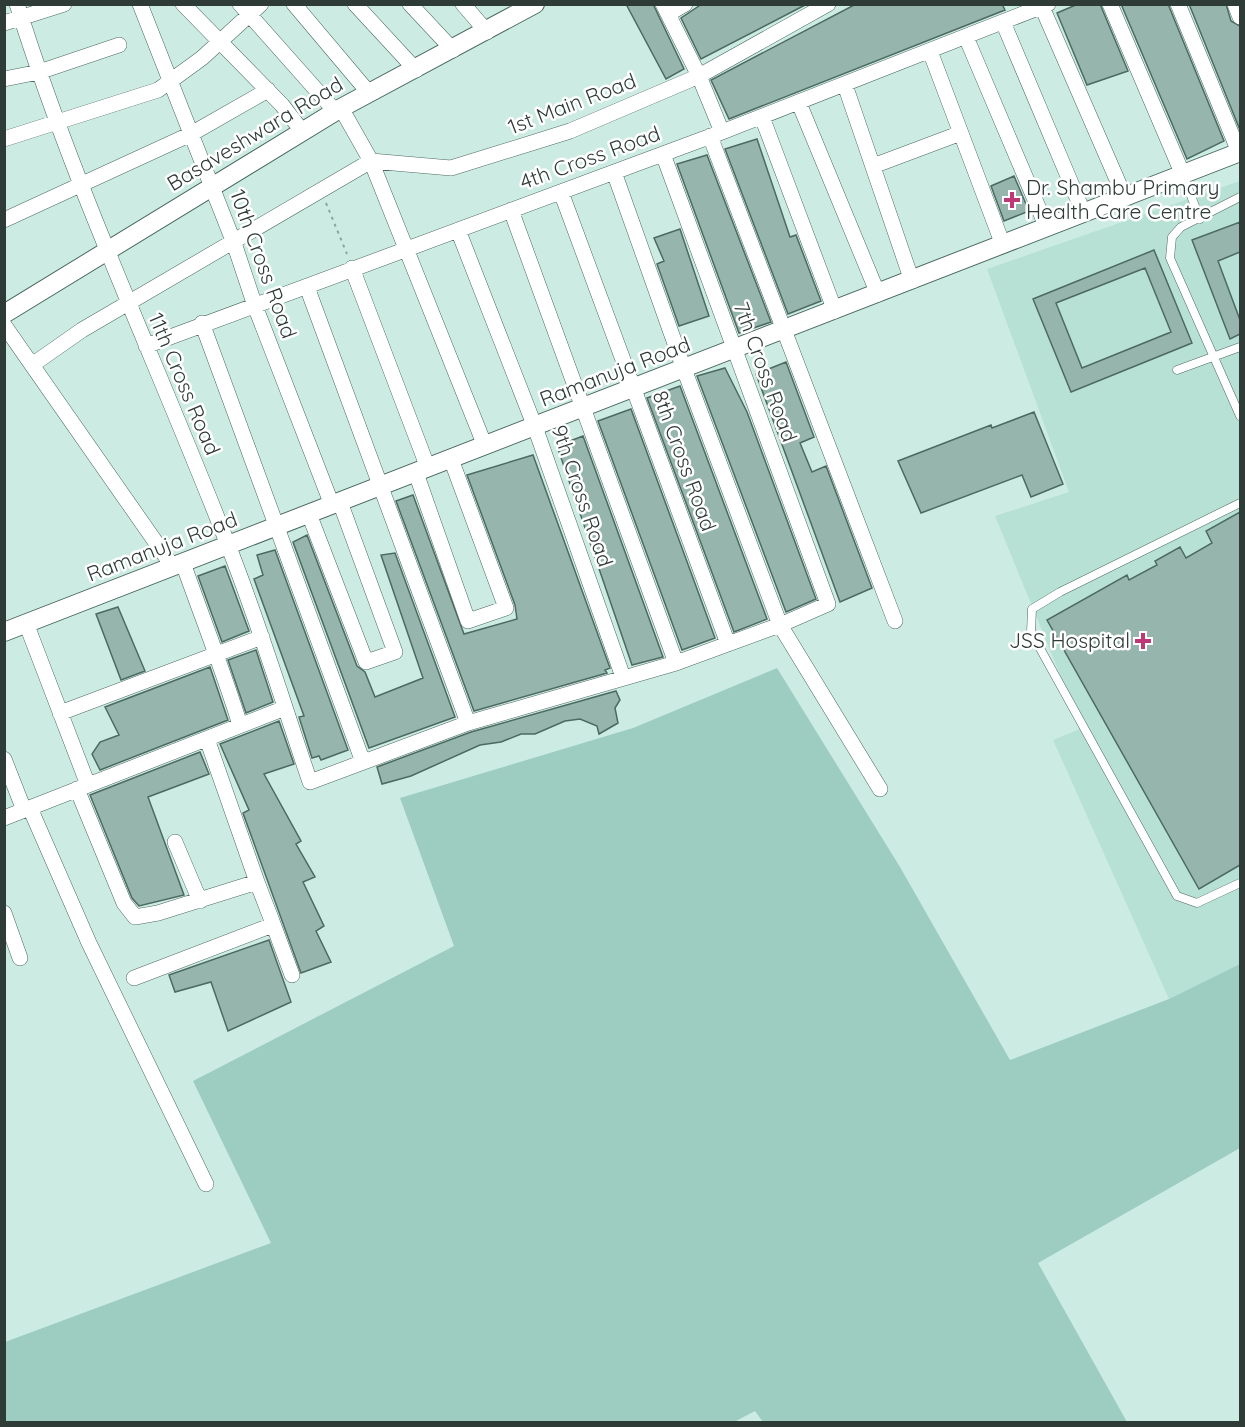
<svg xmlns="http://www.w3.org/2000/svg" width="1245" height="1427" font-family="Quicksand,sans-serif">
  <style>
    .built { fill: #b8e1d5 }
    .green { fill: #9dcdc0 }
    .building { fill: #96b5ac; stroke: #4d6a62; stroke-width: 1.5; fill-rule: evenodd }
    .lines { fill: none; stroke-linecap: round; stroke-linejoin: round }
    .service-casing { stroke: #4c6961; stroke-width: 9 }
    .minor-casing { stroke: #4c6961; stroke-width: 16 }
    .tertiary-casing { stroke: #4c6961; stroke-width: 20 }
    .path { stroke: #8ea69f; stroke-width: 2; stroke-dasharray: 3 4.5; stroke-linecap: butt }
    .service { stroke: #fff; stroke-width: 8 }
    .minor { stroke: #fff; stroke-width: 15 }
    .tertiary { stroke: #fff; stroke-width: 18 }
    .poi-dot { fill: #be3777; stroke: #fff; stroke-width: 2 }
    .labels { text-anchor: middle; stroke-width: 5; stroke-linejoin: round; paint-order: stroke }
    .street-label { font-size: 21px; fill: #2e3b37; stroke: #fff }
    .poi-label { font-size: 21px; fill: #2e3b37; stroke: #fff; text-anchor: start }
  </style>
  <rect width="100%" height="100%" fill="#ccece3"/>
  <!-- built -->
  <path class="built" d="M1240 181V964L1169 999 1053 740 1082 728 995 516 1069 492 987 269Z"/>
  <!-- green -->
  <path class="green" d="M777 668 900 867 1010 1060 1169 999 1240 964V1148L1038 1263 1127 1422H763L755 1411 734 1422H5V1342L271 1243 193 1081 454 946 400 798 633 728Z"/>
  <!-- building -->
  <path class="building" d="M626 4H653L684 69 666 79Z
    M702 4H807L701 59 681 18Z
    M856 4H1002L1005 10 729 119 711 80Z
    M1078 4H1100L1128 71 1087 85 1057 13Z
    M1121 4H1168L1224 141 1187 159Z
    M1189 4H1226L1231 21 1240 26V130Z
    M757 139 790 237 796 235 821 301 788 314 725 149Z
    M707 155 771 322 739 333 677 164Z
    M1014 176 1029 211 1004 221 991 186Z
    M1240 222V252L1218 261 1240 320V334L1230 339 1192 240Z
    M680 229 709 316 679 326 657 264 664 261 654 238Z
    M1154 250 1192 343 1071 392 1033 299ZM1145 268 1171 332 1082 368 1056 303Z
    M786 362 814 437 800 443 812 472 826 466 872 588 840 602 756 374Z
    M725 368 747 412 816 599 786 612 697 376Z
    M680 386 767 619 734 632 647 398Z
    M631 409 715 638 682 650 598 421Z
    M1034 412 1063 484 1031 497 1022 475 921 513 898 461 991 425 992 428Z
    M583 436 663 657 632 665 557 446Z
    M533 455 610 668 605 670 607 673 474 711 396 501 413 495 464 634 517 619 515 605 467 475Z
    M1240 512V865L1199 889 1047 620 1127 575 1129 580 1157 565 1155 561 1180 547 1186 558 1212 543 1206 531Z
    M307 535 357 666 365 672 375 697 423 678 381 555 395 553 455 717 369 748 293 542Z
    M275 550 348 750 321 760 319 756 312 758 299 717 304 716 254 579 263 575 257 555Z
    M225 566 249 631 222 642 198 576Z
    M118 607 145 671 121 680 96 614Z
    M256 650 273 702 246 713 228 660Z
    M210 667 228 720 100 770 92 754 100 742 119 735 105 707Z
    M616 691 620 700 615 708 618 723 599 734 597 726 580 719 565 721 535 734H521L501 742 480 745 411 776 382 784 377 767 471 732Z
    M279 721 294 764 264 774 301 841 296 844 315 877 303 882 324 926 316 931 331 962 301 973 243 813 249 810 220 744Z
    M200 752 209 774 148 797 184 895 139 906 132 898 90 795Z
    M269 940 291 1002 228 1031 211 982 175 992 169 975Z"/>
  <g class="lines">
    <defs>
      <path id="service" d="M1183 175 1200 219
        M1240 197 1181 227 1172 237 1170 258 1240 416
        M1177 370 1240 347
        M1240 503 1060 592 1032 609 1031 632 1177 896 1197 903 1240 883"/>
      <path id="minor" d="M17 4C75 190 158 365 228 545 259 623 283 703 310 782L468 723 676 663 780 625 828 604 663 154
        M140 4 234 243 255 306 332 505
        M183 4 282 105 302 131
        M240 4 335 111
        M294 4 369 93
        M355 4 416 70
        M410 4 453 50
        M463 4 487 32
        M663 4 699 76 722 132
        M1110 4 1183 175
        M1178 4 1239 152
        M1235 4 1240 17
        M1042 7 1125 198
        M668 14 685 4
        M1003 22 1084 214
        M4 23 64 4
        M966 37 1047 228
        M930 51 1003 245
        M4 79 39 72 119 45
        M845 85 912 281
        M799 103 878 294
        M341 108 371 161 451 168 570 131 699 76 828 4
        M762 117 835 311
        M710 136 895 621
        M4 139 158 90 202 58 261 4
        M873 166 961 133
        M614 172 684 369 780 625 880 789
        M561 192 728 644
        M511 210 676 663
        M4 220 191 134 268 90
        M458 230 535 427 623 677
        M352 268 428 468
        M307 287 468 723
        M202 323 363 762
        M4 325 173 567
        M146 346 722 132 1048 4
        M32 365 82 330 371 161 485 446
        M416 473 468 621 506 608 451 459
        M309 514 366 662 395 652 340 502
        M183 563C202 617 223 670 240 725
        M26 623 88 785
        M60 713 262 637
        M207 739 257 882
        M4 759 24 810
        M77 789 124 903 135 917 158 913 257 882 272 921 270 926 134 978
        M30 808 89 943 206 1184
        M4 818 285 708
        M175 842 200 901
        M4 913 20 958
        M272 921 292 975"/>
      <path id="tertiary" d="M4 314 341 108 535 4
        M4 632 1240 152"/>
    </defs>
    <!-- service casing -->
    <use href="#service" class="service-casing"/>
    <!-- minor casing -->
    <use href="#minor" class="minor-casing"/>
    <!-- tertiary casing -->
    <use href="#tertiary" class="tertiary-casing"/>
    <!-- path -->
    <path class="path" d="M326 203 347 254"/>
    <!-- service -->
    <use href="#service" class="service"/>
    <!-- minor -->
    <use href="#minor" class="minor"/>
    <!-- tertiary -->
    <use href="#tertiary" class="tertiary"/>
  </g>
  <!-- markers -->
  <g class="poi-dot">
    <path d="M1009 191h6v6h6v6h-6v6h-6v-6h-6v-6h6z"/>
    <path d="M1140 632h6v6h6v6h-6v6h-6v-6h-6v-6h6z"/>
  </g>
  <g class="labels">
    <!-- street labels -->
    <g class="street-label">
      <text transform="translate(572 104) rotate(-21)" y="7">1st Main Road</text>
      <text transform="translate(255 134) rotate(-31)" y="7">Basaveshwara Road</text>
      <text transform="translate(590 158) rotate(-20)" y="7">4th Cross Road</text>
      <text transform="translate(263 264) rotate(70)" y="7">10th Cross Road</text>
      <text transform="translate(615 372) rotate(-21)" y="7">Ramanuja Road</text>
      <text transform="translate(765 372) rotate(70)" y="7">7th Cross Road</text>
      <text transform="translate(184 384) rotate(67)" y="7">11th Cross Road</text>
      <text transform="translate(684 461) rotate(70)" y="7">8th Cross Road</text>
      <text transform="translate(582 496) rotate(71)" y="7">9th Cross Road</text>
      <text transform="translate(162 547) rotate(-21)" y="7">Ramanuja Road</text>
    </g>
    <!-- poi labels -->
    <g class="poi-label">
      <text x="1026" y="195">Dr. Shambu Primary<tspan x="1026" dy="24">Health Care Centre</tspan></text>
      <text x="1130" y="648" text-anchor="end">JSS Hospital</text>
    </g>
  </g>
  <!-- border -->
  <rect width="1245" height="1427" fill="none" stroke="#2e3b37" stroke-width="12"/>
</svg>
